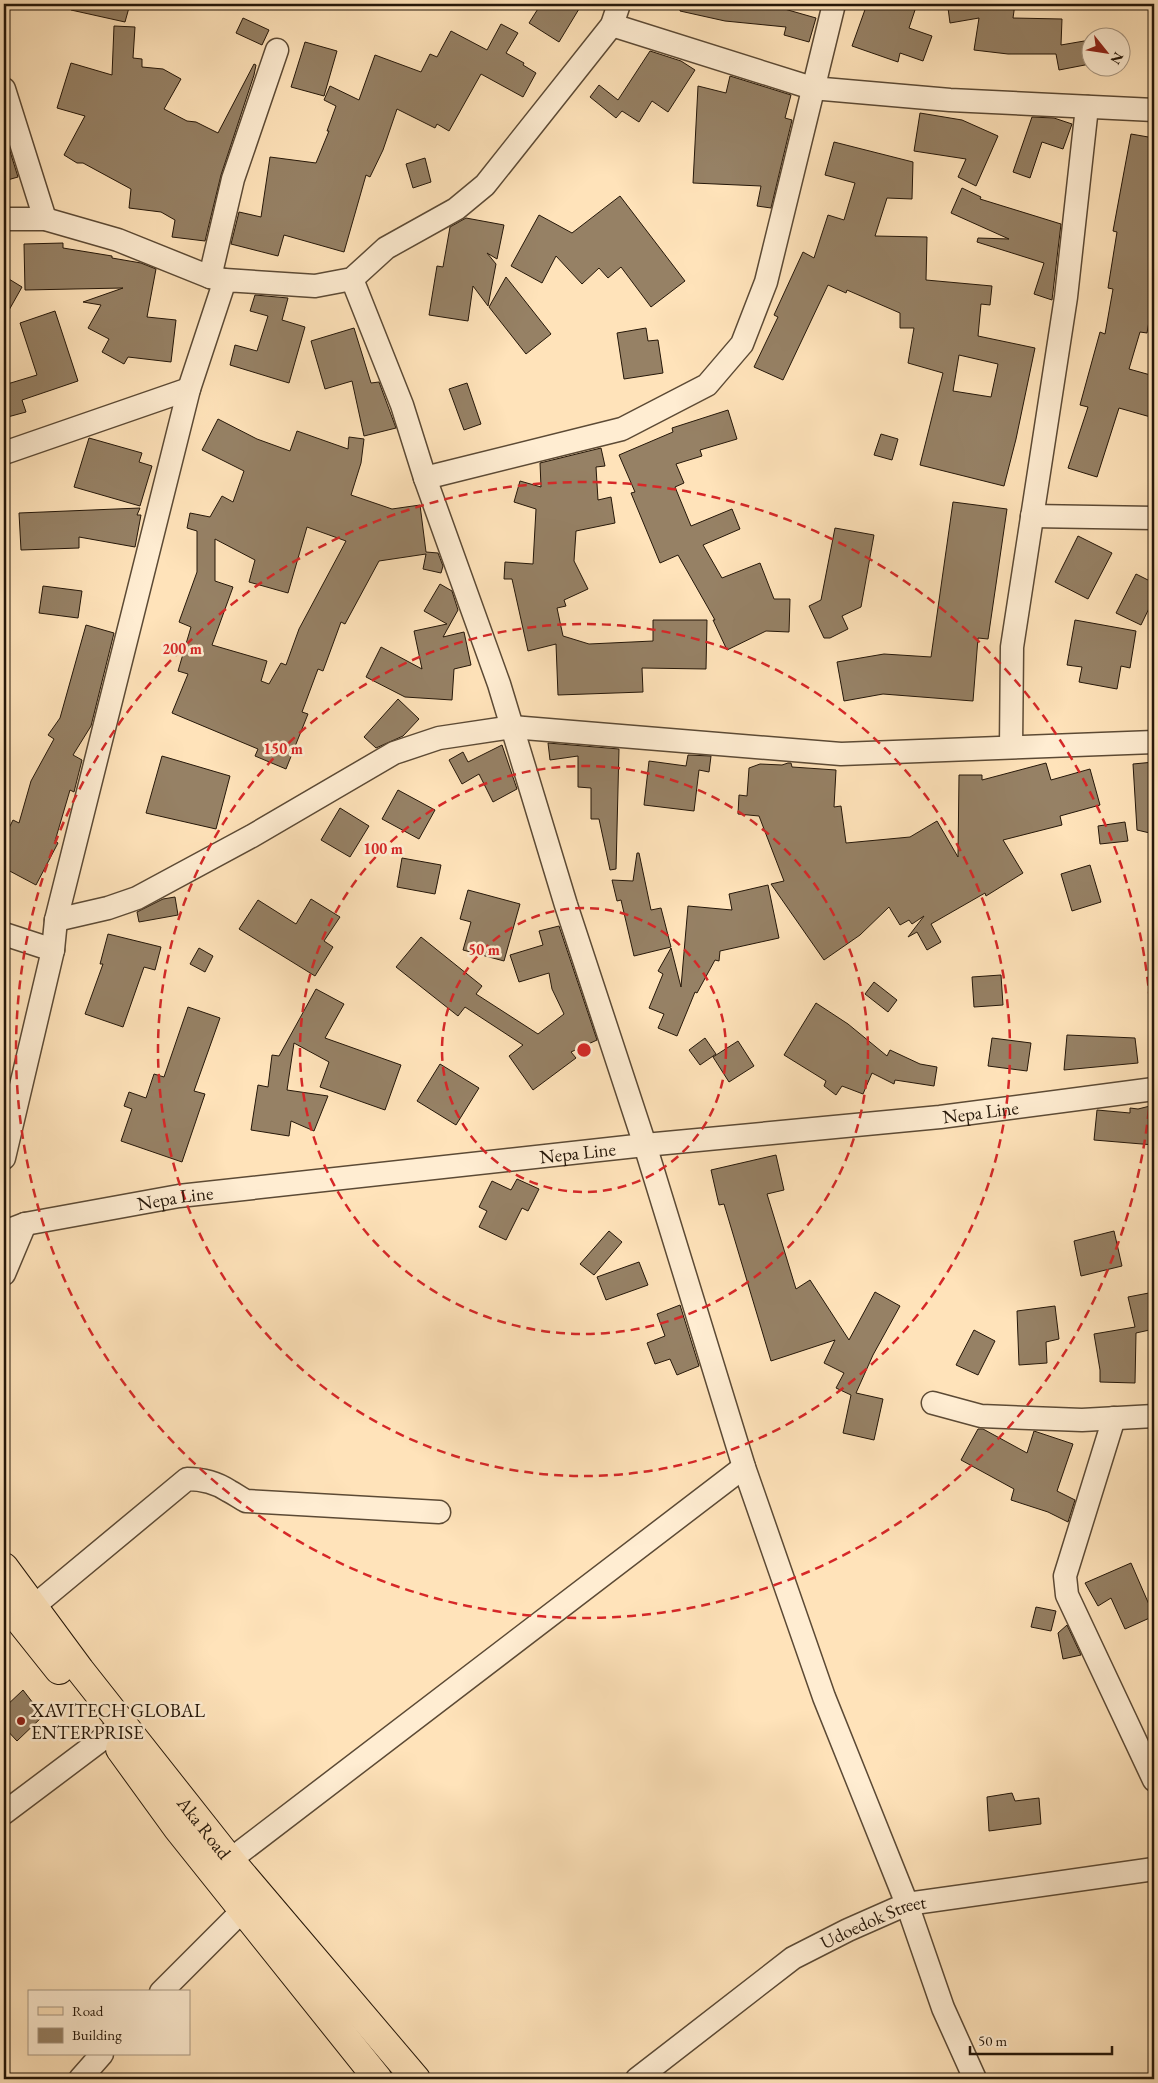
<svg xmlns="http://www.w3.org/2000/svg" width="1158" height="2083" font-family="'EB Garamond',serif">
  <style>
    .building { fill: #968165; stroke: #251709; fill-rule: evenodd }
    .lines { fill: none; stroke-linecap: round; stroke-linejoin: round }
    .minor-casing { stroke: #5c4a35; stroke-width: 25 }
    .major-casing { stroke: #251709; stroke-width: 30 }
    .minor { stroke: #ffedd2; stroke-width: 22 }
    .major { stroke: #ffe3ba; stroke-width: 28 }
    .ring { fill: none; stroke: #d62828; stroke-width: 2.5; stroke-dasharray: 9 6 }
    .poi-dot { fill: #8f2418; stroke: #ffedd2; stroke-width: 2 }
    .labels { text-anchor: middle; stroke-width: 5; stroke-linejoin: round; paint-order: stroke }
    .street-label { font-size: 19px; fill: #251709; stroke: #ffedd2 }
    .poi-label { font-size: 19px; fill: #251709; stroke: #ffedd2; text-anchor: start }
    .centre { fill: #d62828; stroke: #ffedd2; stroke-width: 2.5 }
    .ring-label { font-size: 15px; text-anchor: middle; font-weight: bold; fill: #d62828; stroke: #ffedd2; stroke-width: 5; stroke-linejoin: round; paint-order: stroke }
  </style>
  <rect width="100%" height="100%" fill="#ffe3ba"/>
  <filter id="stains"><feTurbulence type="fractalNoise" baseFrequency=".004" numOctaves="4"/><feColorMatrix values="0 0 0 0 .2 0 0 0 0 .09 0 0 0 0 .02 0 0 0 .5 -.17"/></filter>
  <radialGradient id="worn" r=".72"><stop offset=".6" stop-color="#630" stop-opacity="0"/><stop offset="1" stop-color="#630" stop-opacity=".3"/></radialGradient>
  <!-- building -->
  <path class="building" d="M72 4H130L125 22 71 10Z
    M541 4H582L559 42 529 23Z
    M680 4H767L816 18 809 42 784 35 786 27 725 21 680 11Z
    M867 4H917L909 28 932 36 923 61 900 53 898 62 852 46Z
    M978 4H1015L1013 18 1062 19 1061 45 1090 40V64L1059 70 1056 54H1008L974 50 979 18 950 23 948 8Z
    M243 18 269 30 262 45 236 33Z
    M501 24 518 33 506 53 524 63 523 65 536 73 523 97 481 74 449 131 437 124 435 128 397 109 383 150 370 177 366 175 344 252 284 235 278 256 231 244 239 212 261 217 270 157 316 163 329 131H327L336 106 324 100 330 86 359 100 375 55 421 72 430 54 437 57 451 31 487 50Z
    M114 26 135 27 133 58 142 59V67L163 69 181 79 164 109 187 121 196 122 218 133 254 64 256 65 254 75 221 175 205 241 172 237 175 220 161 212 129 208 131 189 83 163H77L64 155 85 116 57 108 71 63 112 75Z
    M305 42 337 51 324 96 291 87Z
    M650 51 681 61 695 70 668 112 652 101 639 122 622 111 616 118 590 97 599 85 618 100Z
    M730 76 791 95 785 118 792 120 771 208 757 206 761 186 693 183 698 86 726 93Z
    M920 113 962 120 998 136 976 186 958 177 966 159 914 151Z
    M1032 117 1054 118 1072 124 1063 149 1042 142 1030 178 1013 172Z
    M4 132 18 177 4 181Z
    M1131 134 1154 138V292L1147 333 1140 332 1129 369 1154 376V418L1119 408 1097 477 1068 468 1088 407 1080 405 1100 332 1105 334 1113 289 1108 288 1117 232 1113 231Z
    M834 142 913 162 912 199 887 198 875 236 927 237 926 280 992 286 990 305 981 304 978 336 1035 348 1016 439 1004 486 920 465 943 373 908 363 914 328H900V313L847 290 846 293 828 285 783 380 754 367 778 317 774 315 803 252 814 258 828 215 844 220 855 183 825 175ZM959 355 998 364 991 397 953 391Z
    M425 158 431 182 413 188 406 164Z
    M962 188 981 197 980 199 1061 224 1052 300 1034 294 1044 263 977 242 978 238 1009 239 951 213Z
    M620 196 685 281 651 307 621 267 608 278 599 268 582 284 556 256 542 283 511 266 539 215 572 233Z
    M466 218 504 225 497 259 487 253 496 264 488 306 473 286 468 321 429 315 437 266 443 267 450 227Z
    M63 243V248L112 256V258L141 263 156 269 147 317 176 320 171 362 128 357 124 364 102 352 109 339 88 328 101 305 83 302 123 288 25 290 24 244Z
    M4 276 22 287 4 319Z
    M506 277 551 334 526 354 489 307Z
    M255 295 288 298 282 320 305 327 289 383 230 365 235 345 257 351 268 316 250 311Z
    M55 311 78 381 22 400 26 412 4 418V385L37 375 20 323Z
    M354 328 371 383 379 382 396 428 364 436 352 381 325 389 311 341Z
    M646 328 648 341 658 340 663 373 624 379 617 333Z
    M467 383 481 424 464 430 449 389Z
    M728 410 737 439 700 450 702 456 676 464 684 483 675 487 691 526 732 509 740 529 703 545 722 578 760 563 774 599H790L789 632 766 631 727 650 713 620H715L678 555 660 563 631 493 635 492 619 455 673 432 672 428Z
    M218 419 257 439 290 451 297 431 348 449 349 437 364 439 361 463 351 495 392 509 420 505 426 552 438 553 443 566 441 573 423 569 426 554 379 561 345 624 341 622 323 671 318 669 302 712 308 714 286 769 255 756 258 749 172 713 188 674 178 671 191 627 179 622 197 572V531L187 528 190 513 210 517 222 496 233 502 244 471 202 450ZM307 527 346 541 299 629 286 665 281 663 269 684 261 681 267 661 212 645 233 587 215 581V539L255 560 249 582 288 593Z
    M881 434 898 439 892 460 874 455Z
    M89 438 142 453 139 462 152 466 140 506 74 487Z
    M601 448 605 466 596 467 598 500 611 497 615 523 576 531 574 561 588 589 564 600 566 606 557 608 563 636 589 644 653 641V620H707L706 669 642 668 643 692 558 695 556 644 528 651 512 579H504L505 562 533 564 536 509 514 502 520 481 541 487 540 463Z
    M953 502 1007 509 988 639 978 638 973 701 883 694 844 701 837 662 884 654 931 657Z
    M140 508 137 515H141L135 547 79 537V548L21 550 19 513Z
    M835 528 874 535 861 607 842 616 848 629 830 638H824L809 606 821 600Z
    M1078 536 1112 553 1088 599 1055 582Z
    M1136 574 1154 583V598L1141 625 1116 613Z
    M440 584 452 591 458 610 443 637 464 632 471 665 454 669 452 700 405 697 366 677 381 647 422 669 414 631 447 624 424 611Z
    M43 586 82 591 78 618 39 613Z
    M1075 620 1136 631 1130 668 1121 666 1117 689 1079 682 1082 667 1067 665Z
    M86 625 114 633 91 726 73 755 82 760 74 792 70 790 55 841 58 843 36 885 4 868V838L13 820 19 823 31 781 54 739 48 735 60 718Z
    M398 699 419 719 403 736 376 748 364 737Z
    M548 743 619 749 616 869 610 870 599 819H591V788L578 787V756L550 760Z
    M502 745 517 789 493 802 479 774 462 784 449 760 463 752 468 762Z
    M688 755 711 756 709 772 699 770 694 811 644 805 649 761 686 766Z
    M162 756 230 776 216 829 146 813Z
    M1154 762V834L1137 830 1133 764Z
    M788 763H791L792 767 836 770 834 807 841 806 846 843 910 837 937 821 958 857 959 775H982V780L1046 763 1051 780 1090 769 1100 805 1060 816 1062 825 1003 840 1023 873 986 896 985 893 931 924 941 942 927 950 917 932 908 937 924 916 912 924 909 920 900 925 889 907 860 935 824 960 771 884 784 881 759 816 738 814 739 795 747 796 749 768 760 764 782 765Z
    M398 790 435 810 419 839 382 819Z
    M340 808 369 826 350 857 321 840Z
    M1125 822 1128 841 1100 844 1098 826Z
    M637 853H639L651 910 661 908 671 947 634 956 621 900 617 901 612 880 633 881Z
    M402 858 441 865 435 894 397 887Z
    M1090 865 1101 902 1072 911 1061 874Z
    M768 885 779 938 720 951 719 961 715 960 697 993 695 992 677 1036 658 1028 664 1014 649 1008 663 974 658 971 671 948 681 987 688 906 732 910 729 894Z
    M468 890 520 904 504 961 463 950 471 922 460 919Z
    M175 897 178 915 139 922 137 912 163 899Z
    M311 899 340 917 324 941 333 947 315 976 239 929 258 900 296 924Z
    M559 926 597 1040 571 1052 576 1058 533 1090 509 1056 523 1045 465 1007 458 1016 396 967 421 937 482 986 476 994 538 1034 564 1014 552 989 549 973 519 982 510 955 543 945 539 931Z
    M108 934 161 947 155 970 144 967 123 1027 85 1014 103 964H100Z
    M199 948 213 956 205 972 190 964Z
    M1001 975 1003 1005 974 1007 972 977Z
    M874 982 897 1000 888 1012 865 994Z
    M316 989 344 1004 325 1038 401 1065 385 1110 320 1087 329 1062 294 1043 287 1090 328 1096 314 1131 291 1121 289 1136 251 1130 258 1085 268 1087 272 1055 279 1056Z
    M816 1003 848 1024 887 1056 890 1050 920 1064 937 1067 934 1086 895 1080 894 1084 872 1073 863 1094 842 1086 836 1095 824 1086 826 1081 784 1055Z
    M188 1007 220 1018 194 1091 205 1094 182 1162 121 1141 132 1109 124 1106 129 1092 146 1098 154 1074 164 1077Z
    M1067 1035 1135 1038 1138 1063 1064 1070Z
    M705 1038 716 1054 700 1065 689 1050Z
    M992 1038 1031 1043 1027 1071 988 1066Z
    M738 1041 754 1066 729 1082 713 1057Z
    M440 1064 479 1088 456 1125 417 1101Z
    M1154 1105V1145L1094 1140 1097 1110 1130 1113V1108L1138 1109Z
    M776 1155 784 1190 767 1194 796 1289 810 1280 849 1340 875 1292 900 1306 873 1355 856 1393 883 1399 874 1440 843 1433 851 1395 836 1388 844 1373 824 1363 835 1340 771 1361 724 1204 719 1205 711 1170Z
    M517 1179 539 1189 528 1211 522 1208 506 1240 479 1227 487 1211 479 1207 492 1181 511 1190Z
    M609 1231 622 1242 594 1275 580 1264Z
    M1114 1231 1122 1266 1081 1276 1074 1241Z
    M639 1262 648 1285 606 1300 597 1277Z
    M1154 1292V1329L1136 1333 1135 1383 1100 1382V1370L1094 1334 1135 1327 1128 1297Z
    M680 1305 699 1366 677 1375 670 1359 655 1364 647 1343 665 1336 657 1314Z
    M1055 1306 1059 1339 1046 1342 1047 1363 1019 1365 1017 1311Z
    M974 1330 995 1341 978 1375 956 1365Z
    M978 1429H983L1027 1453 1034 1431 1073 1444 1057 1491 1075 1500 1068 1522 1048 1512 1011 1500 1014 1489 961 1460Z
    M1131 1563 1154 1616 1125 1629 1111 1598 1098 1606 1085 1583Z
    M1036 1607 1056 1611 1051 1631 1031 1627Z
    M1067 1625 1081 1655 1063 1659 1058 1633Z
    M23 1690 43 1716 17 1741 4 1727V1708Z
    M1012 1793 1015 1801 1039 1798 1041 1824 989 1831 987 1797Z"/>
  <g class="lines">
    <defs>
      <g id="minor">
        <path d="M612 25 812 88 950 100 1154 110"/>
        <path d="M4 89 45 219"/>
        <path d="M4 219H45L118 240 210 277 224 280"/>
        <path d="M210 277 233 179 277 50"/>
        <path d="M352 279 402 405 425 478 499 684 566 905 645 1145 744 1467 824 1697 907 1904 943 2008 975 2079"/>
        <path d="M4 453 189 389"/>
        <path d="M425 478 622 429 707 385 742 344 766 282 834 4"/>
        <path d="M1032 516 1154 518"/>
        <path d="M1011 747 1012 647 1066 297 1087 107"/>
        <path d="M56 920 108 908 137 898 252 836 394 753 439 738 512 727 841 754 1154 742"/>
        <path d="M4 934 53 950"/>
        <path d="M4 1158 53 950 56 920 189 389 225 280 315 286 352 279 386 248 456 209 485 185 612 25 619 4"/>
        <path id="s1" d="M4 1232 25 1224 179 1196 645 1145 940 1117 1154 1089"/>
        <path d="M4 1274 25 1224"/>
        <path d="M933 1403 981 1416 1082 1420 1154 1416"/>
        <path d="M1114 1418 1065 1576 1067 1595 1154 1780"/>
        <path d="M34 1606 187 1479C201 1479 217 1483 229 1491 235 1494 240 1498 246 1501L439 1512"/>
        <path d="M4 1813 109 1734"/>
        <path d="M230 1860 744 1467"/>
        <path d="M161 1992 242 1911"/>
        <path d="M80 2079 102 2054"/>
        <path id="s2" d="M637 2079 793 1958 848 1930 907 1904 1154 1869"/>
      </g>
      <g id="major">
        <path id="s3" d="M4 1567 80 1670 230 1860 416 2079"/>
        <path d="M4 1601 59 1670"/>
        <path d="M120 1749 178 1829 378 2079"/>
      </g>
    </defs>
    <!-- minor casing -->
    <use href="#minor" class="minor-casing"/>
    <!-- major casing -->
    <use href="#major" class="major-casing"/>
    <!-- minor -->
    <use href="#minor" class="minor"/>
    <!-- major -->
    <use href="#major" class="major"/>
  </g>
  <!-- distance rings -->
  <g class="ring">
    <circle cx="584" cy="1050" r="142"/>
    <circle cx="584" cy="1050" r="284"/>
    <circle cx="584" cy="1050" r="426"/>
    <circle cx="584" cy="1050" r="568"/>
  </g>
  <!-- markers -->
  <circle class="poi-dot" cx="21" cy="1721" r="5"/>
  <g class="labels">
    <!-- street labels -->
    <g class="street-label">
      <text dy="7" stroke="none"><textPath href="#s1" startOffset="985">Nepa Line</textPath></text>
      <text dy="7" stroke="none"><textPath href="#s1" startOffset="580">Nepa Line</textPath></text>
      <text dy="7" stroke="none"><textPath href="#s1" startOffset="175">Nepa Line</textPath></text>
      <text dy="7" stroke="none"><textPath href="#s3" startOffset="329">Aka Road</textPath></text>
      <text dy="7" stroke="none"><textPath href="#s2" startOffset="286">Udoedok Street</textPath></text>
    </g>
    <!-- poi labels -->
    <g class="poi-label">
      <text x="31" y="1717">XAVITECH GLOBAL<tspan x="31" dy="22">ENTERPRISE</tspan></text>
    </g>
  </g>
  <circle cx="584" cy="1050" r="8" class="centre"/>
  <g class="ring-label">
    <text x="182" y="654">200 m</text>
    <text x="283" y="754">150 m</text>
    <text x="383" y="854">100 m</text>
    <text x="484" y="955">50 m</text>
  </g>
  <!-- margin -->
  <rect width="1158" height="2083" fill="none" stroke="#ffe3ba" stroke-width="20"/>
  <rect x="5" y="5" width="1148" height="2073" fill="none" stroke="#251709" stroke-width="2.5"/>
  <rect x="10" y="10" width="1138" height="2063" fill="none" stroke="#251709"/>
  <!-- legend -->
  <rect x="28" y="1990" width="162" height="65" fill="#ffedd2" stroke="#a89782"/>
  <rect x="38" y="2007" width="25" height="8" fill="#ffe3ba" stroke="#a89782"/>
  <text x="72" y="2016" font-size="15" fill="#251709">Road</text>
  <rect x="38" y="2028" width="25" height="15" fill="#968165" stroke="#a89782"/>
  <text x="72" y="2040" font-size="15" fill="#251709">Building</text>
  <!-- north arrow -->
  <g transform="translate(1106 52) rotate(120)"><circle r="24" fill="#ffedd2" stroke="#a89782"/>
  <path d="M0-4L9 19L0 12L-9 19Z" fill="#8f2418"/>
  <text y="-8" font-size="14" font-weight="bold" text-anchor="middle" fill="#251709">N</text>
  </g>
  <!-- scale -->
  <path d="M970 2046v8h142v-8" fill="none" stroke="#251709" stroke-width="2.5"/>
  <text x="978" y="2046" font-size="15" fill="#251709" stroke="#ffedd2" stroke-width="4" paint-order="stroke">50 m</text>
  <rect width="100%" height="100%" filter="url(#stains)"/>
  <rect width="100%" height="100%" fill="url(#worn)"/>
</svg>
